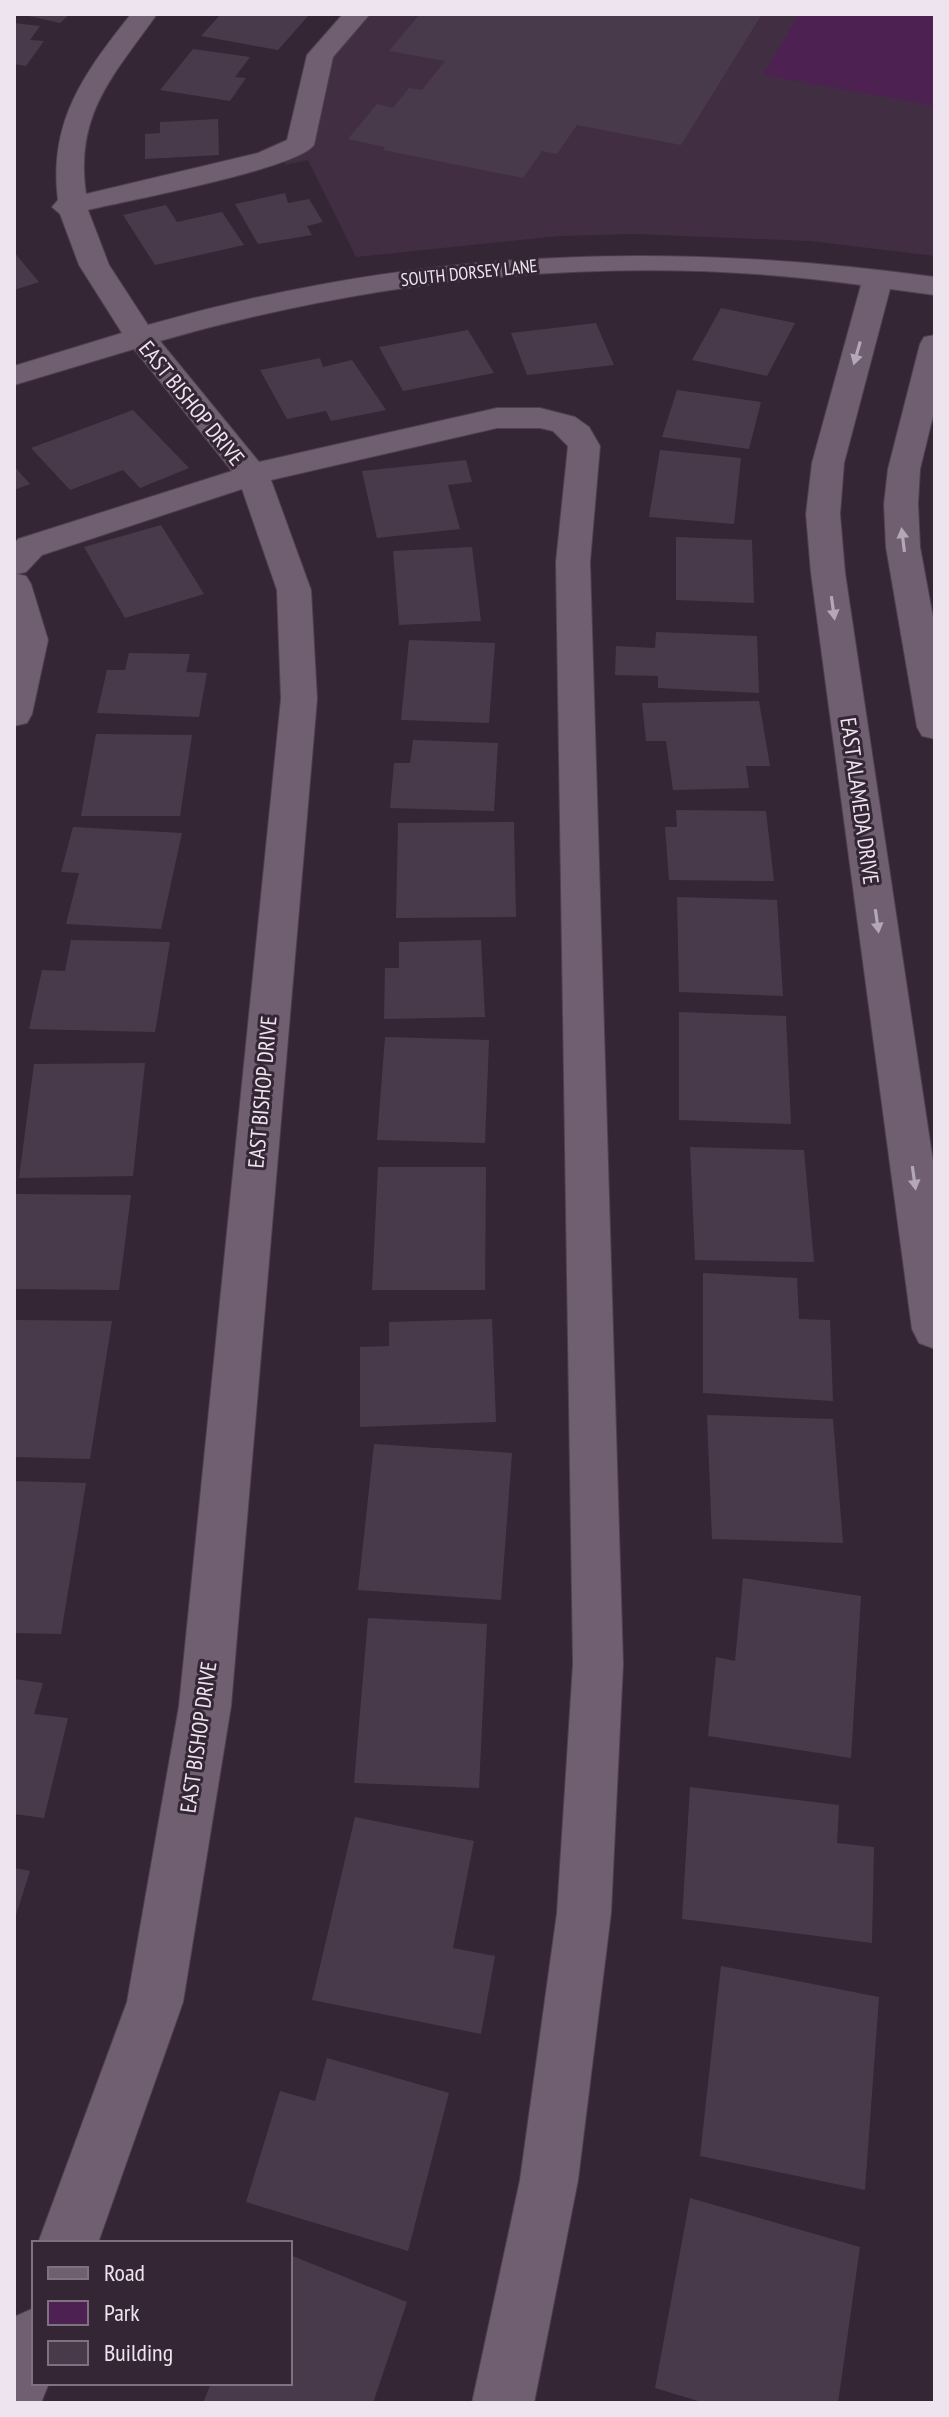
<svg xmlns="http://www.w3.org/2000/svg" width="949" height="2417" font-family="'PT Sans Narrow',sans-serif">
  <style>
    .built { fill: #412e43 }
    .green { fill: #4d2252 }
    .building { fill: #493a4b }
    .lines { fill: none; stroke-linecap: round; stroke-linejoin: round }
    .minor-casing { stroke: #4e414f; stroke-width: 2 }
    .minor { fill: #705e71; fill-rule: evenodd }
    .oneway { fill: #b5a8b6 }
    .labels { text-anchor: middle; stroke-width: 6; stroke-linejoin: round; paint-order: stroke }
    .far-street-label { font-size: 18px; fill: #eee4ef; stroke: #352636 }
    .street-label { font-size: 22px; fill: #eee4ef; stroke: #352636 }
  </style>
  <rect width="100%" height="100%" fill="#352636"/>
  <!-- built -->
  <path class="built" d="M346 14H935V256L810 241 635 234 559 236 356 257 308 160 285 165 306 58Z"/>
  <!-- green -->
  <path class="green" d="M799 14H935V106L763 75Z"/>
  <!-- building -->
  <path class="building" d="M20 14H70L60 23Z
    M221 14H302L309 15 278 50 201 36Z
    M420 14H762L681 145 577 125 557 154 542 151 523 178 383 150 385 147 348 139 377 104 393 108 409 88 422 90 445 61 389 51Z
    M14 23 40 26 30 40 44 41 26 66 14 64Z
    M193 49 250 57 235 77 246 78 230 101 160 90Z
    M218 119 219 155 145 159V134L160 133V122Z
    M285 193 288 203 309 199 323 222 307 226 312 235 258 244 235 204Z
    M166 205 177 222 222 212 244 245 155 265 123 215Z
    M14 252 39 282 14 290Z
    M721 308 795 323 767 376 692 360Z
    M596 323 614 365 527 375 511 333Z
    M468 330 494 373 403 391 379 347Z
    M320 358 323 367 352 360 386 410 331 421 326 411 287 419 260 370Z
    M677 390 761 402 749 449 662 437Z
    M133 410 189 468 140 488 123 470 70 490 31 448Z
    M660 450 741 458 734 524 649 517Z
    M466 460 472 482 448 485 460 529 377 538 362 471Z
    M14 466 30 484 14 490Z
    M161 525 204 594 125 618 84 547Z
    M676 537 752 540 754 603 676 600Z
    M472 547 481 621 399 625 393 551Z
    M656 632 757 636 759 693 658 688V676L615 675 616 646 655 648Z
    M409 640 495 643 489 723 401 720Z
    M129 653 190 654 186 672 207 673 199 717 97 713 107 670H125Z
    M759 701 770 766H746L749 788 673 790 666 741H646L642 703Z
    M96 734 192 735 180 816H81Z
    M413 740 498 743 494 811 390 808 394 763H410Z
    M676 810 766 811 774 881 669 880 665 827H677Z
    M514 822 516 917 396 918 398 823Z
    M73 827 182 833 161 929 66 924 79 873 61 872Z
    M677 897 777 900 783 996 679 992Z
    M71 940 170 942 155 1032 29 1029 42 970 65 971Z
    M481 940 485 1017 384 1019 385 968H399V942Z
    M679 1012 786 1016 791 1124 679 1120Z
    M385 1037 489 1040 485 1143 377 1140Z
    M145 1063 133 1176 19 1178 34 1064Z
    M690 1147 804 1150 814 1262 695 1260Z
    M378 1167H486L485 1290H372Z
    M16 1194 131 1195 119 1290 14 1289Z
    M703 1273 797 1278 799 1319 830 1320 833 1401 703 1393Z
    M492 1319 496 1422 360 1427V1347L389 1346V1322Z
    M14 1320 112 1321 90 1459 14 1457Z
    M707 1415 833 1419 843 1543 712 1539Z
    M374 1444 512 1453 501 1600 358 1590Z
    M14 1481 86 1483 61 1634 14 1633Z
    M743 1578 861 1596 851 1758 708 1736 716 1657 735 1661Z
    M368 1618 487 1624 479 1788 354 1783Z
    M14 1679 43 1683 34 1714 68 1718 44 1818 14 1814Z
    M690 1787 839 1805 837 1843 874 1847 872 1943 682 1919Z
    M355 1817 474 1841 453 1948 495 1956 481 2034 312 2000Z
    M14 1868 30 1871 15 1918H14Z
    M721 1966 879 1997 865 2190 700 2156Z
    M327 2058 449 2093 408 2251 246 2202 280 2091 315 2101Z
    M690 2198 860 2247 838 2403H705L655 2388Z
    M290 2255 407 2302 373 2403H203L211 2383H290Z"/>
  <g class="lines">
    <defs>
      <path id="minor" d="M131 14H157C115 74 74 113 86 194L258 153 287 140 307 55 343 14H370L333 57 314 145C297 169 126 201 88 210L109 265 148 325C414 249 662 240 935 277V295L890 289 844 463 840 514 845 573 935 1175V1349L919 1343 912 1329 811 573 806 514 812 463 861 285C627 252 385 276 160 341L259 462 497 408H540L575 417 589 427 600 446 590 562 623 1664 611 1913 578 2180 534 2403H472L520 2180 557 1913 573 1664 556 562 568 446 553 431 540 428H497L271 480 311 590 317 699 231 1706 183 2002 98 2243H38L127 2002 179 1706 281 699 277 590 242 489 42 555 26 572 17 574 26 576 31 584 48 640 32 714 27 723 14 726V544L18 539 232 471 134 349 14 385V366L122 333 79 265 60 214 52 207 58 200C48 122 84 73 131 14Z
        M935 335V408L920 469 918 504 920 547 935 628V739L922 736 917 727 886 547 884 504 888 469 920 344 924 337Z
        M34 2308V2383H49L41 2403H14V2317Z"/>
    </defs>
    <!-- minor casing -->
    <use href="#minor" class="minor-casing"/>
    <!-- minor -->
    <use href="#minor" class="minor"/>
  </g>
  <!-- one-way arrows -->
  <defs><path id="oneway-solid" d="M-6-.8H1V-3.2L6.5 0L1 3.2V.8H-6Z" transform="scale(2)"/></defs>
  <g class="oneway">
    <use href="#oneway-solid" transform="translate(857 353) rotate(106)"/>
    <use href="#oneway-solid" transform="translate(903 540) rotate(-97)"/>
    <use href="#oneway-solid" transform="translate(833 608) rotate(82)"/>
    <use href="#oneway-solid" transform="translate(877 921) rotate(82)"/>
    <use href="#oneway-solid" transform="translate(914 1178) rotate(82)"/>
  </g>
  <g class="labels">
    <!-- far-street labels -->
    <g class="far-street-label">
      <text transform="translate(469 273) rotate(-6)" y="6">SOUTH DORSEY LANE</text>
    </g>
    <!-- street labels -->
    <g class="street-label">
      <text transform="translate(192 403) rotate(51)" y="8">EAST BISHOP DRIVE</text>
      <text transform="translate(860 801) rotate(82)" y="8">EAST ALAMEDA DRIVE</text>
      <text transform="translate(262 1092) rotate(-85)" y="8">EAST BISHOP DRIVE</text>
      <text transform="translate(198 1737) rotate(-82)" y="8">EAST BISHOP DRIVE</text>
    </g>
  </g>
  <!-- border -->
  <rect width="949" height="2417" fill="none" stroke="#eee4ef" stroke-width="32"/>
  <!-- legend -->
  <rect x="32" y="2241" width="260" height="144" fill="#352636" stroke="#7f7280" stroke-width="2"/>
  <rect x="48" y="2267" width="40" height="12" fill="#705e71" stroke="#7f7280" stroke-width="2"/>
  <text x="104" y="2281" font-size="24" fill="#eee4ef">Road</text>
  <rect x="48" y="2301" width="40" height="24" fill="#4d2252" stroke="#7f7280" stroke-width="2"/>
  <text x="104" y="2321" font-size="24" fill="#eee4ef">Park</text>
  <rect x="48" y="2341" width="40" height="24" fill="#493a4b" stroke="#7f7280" stroke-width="2"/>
  <text x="104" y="2361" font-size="24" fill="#eee4ef">Building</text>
</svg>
